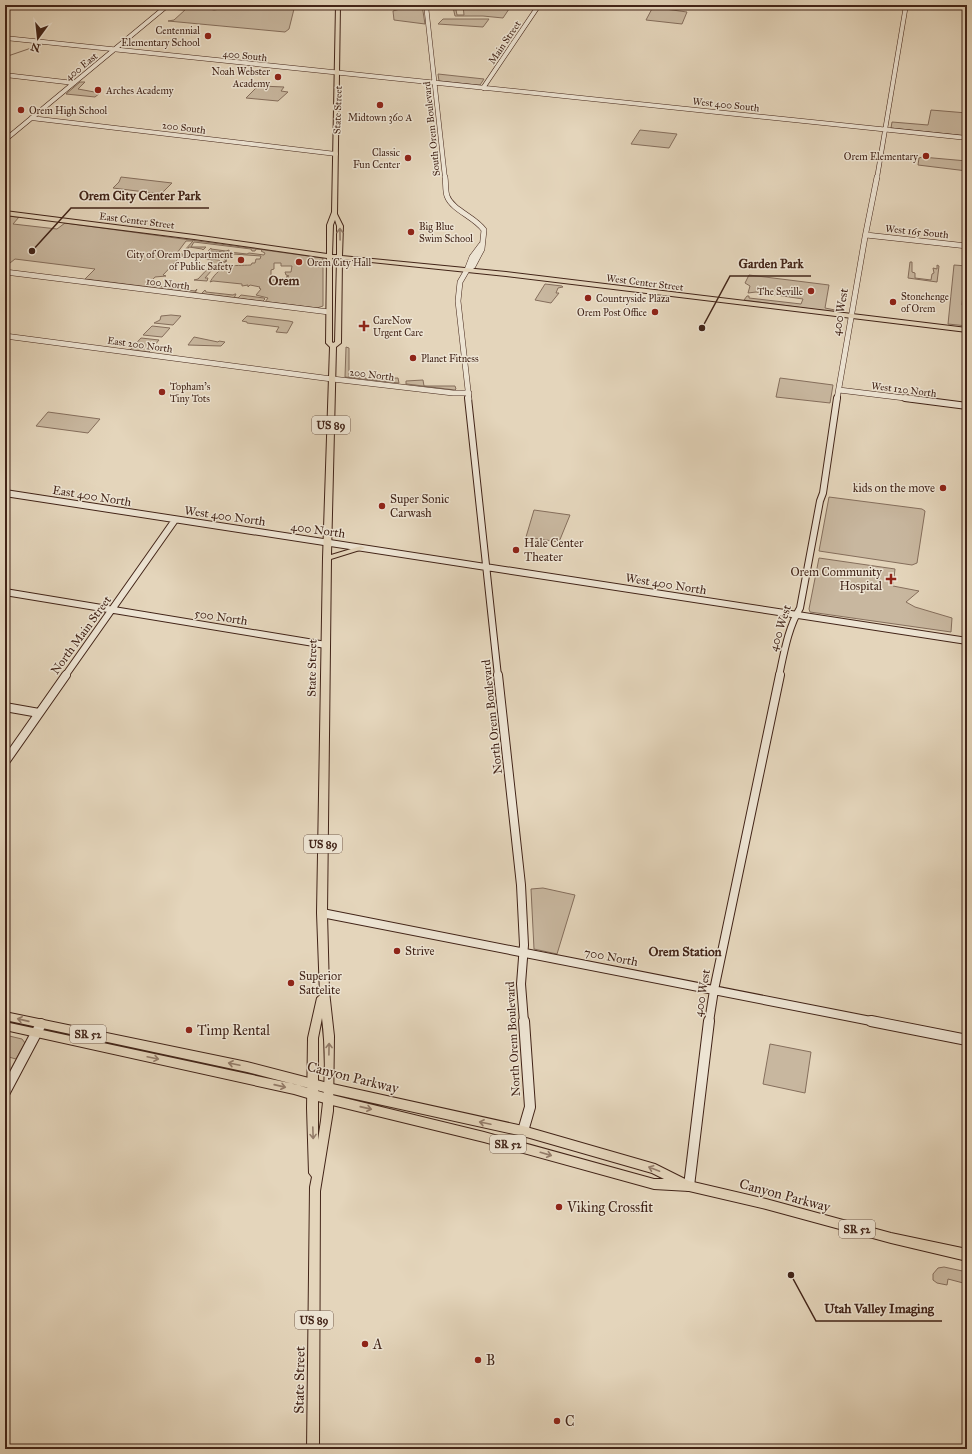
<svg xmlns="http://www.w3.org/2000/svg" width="972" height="1454" font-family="'IM FELL Great Primer',serif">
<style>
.green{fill:#c8b79f;stroke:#856e5c;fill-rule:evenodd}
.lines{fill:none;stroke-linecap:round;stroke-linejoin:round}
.stream{stroke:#826a59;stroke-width:1}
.secondary-far4-casing{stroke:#422418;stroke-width:5}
.secondary-far3-casing{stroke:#422418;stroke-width:6}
.secondary-far2-casing{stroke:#422418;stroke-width:8}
.secondary-far1-casing{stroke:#422418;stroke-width:10}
.secondary-casing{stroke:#422418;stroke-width:12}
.primary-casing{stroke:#422418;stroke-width:2}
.highway-casing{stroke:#422418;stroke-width:2}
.secondary-far4{stroke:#ede4d3;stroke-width:4}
.secondary-far3{stroke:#ede4d3;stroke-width:5}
.secondary-far2{stroke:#ede4d3;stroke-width:6}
.secondary-far1{stroke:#ede4d3;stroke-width:8}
.secondary{stroke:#ede4d3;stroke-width:10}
.primary{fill:#e4d5bb;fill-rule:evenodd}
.highway{fill:#e4d5bb;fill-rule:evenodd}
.oneway{stroke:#937c6a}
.poi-dot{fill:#8f2418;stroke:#ede4d3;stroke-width:1.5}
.labels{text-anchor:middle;stroke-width:3;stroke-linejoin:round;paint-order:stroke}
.far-poi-label{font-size:10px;fill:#422418;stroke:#ede4d3;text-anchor:start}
.far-street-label{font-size:10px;fill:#422418;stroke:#ede4d3}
.shield{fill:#ede4d3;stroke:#755e50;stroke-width:1}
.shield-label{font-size:11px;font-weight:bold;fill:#422418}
.street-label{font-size:12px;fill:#422418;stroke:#ede4d3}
.poi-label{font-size:12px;fill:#422418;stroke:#ede4d3;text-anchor:start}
.far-district-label{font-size:13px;font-weight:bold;fill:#422418;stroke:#ede4d3}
.neighbourhood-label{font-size:13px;font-weight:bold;fill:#422418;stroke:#ede4d3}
.near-poi-label{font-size:14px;fill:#422418;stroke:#ede4d3;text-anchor:start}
.near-street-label{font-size:14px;fill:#422418;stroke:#ede4d3}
.leader{fill:none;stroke:#422418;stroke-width:1.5}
.callout-dot{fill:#422418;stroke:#ede4d3;stroke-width:1.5}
.callout-label{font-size:13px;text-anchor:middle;font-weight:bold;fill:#422418;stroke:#ede4d3;stroke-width:3;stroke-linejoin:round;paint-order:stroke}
</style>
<rect width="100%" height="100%" fill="#e4d5bb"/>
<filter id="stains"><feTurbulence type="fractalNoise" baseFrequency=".005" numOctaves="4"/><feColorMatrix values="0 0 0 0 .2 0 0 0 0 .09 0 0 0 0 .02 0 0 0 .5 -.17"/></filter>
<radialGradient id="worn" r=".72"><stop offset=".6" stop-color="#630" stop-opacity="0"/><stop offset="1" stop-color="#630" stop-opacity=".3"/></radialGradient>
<!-- green -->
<path class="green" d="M172,5H194L214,10L233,7V5H295L289,29L285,32L168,21L174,20L185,10L168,9Z
M401,5H422L425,24L394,20L393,11L400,9Z
M451,5H461H455L457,15H464L463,5L509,9L503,18L483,16H455L453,7H451Z
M654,5H667L665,9L687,12L682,24L646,20Z
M443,19H489L483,27L438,24Z
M438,74L484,79L480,85H477L439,81Z
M80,82H85L78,89L100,93L95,97L66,94Z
M261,86L284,87L281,91L288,92L278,101L246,98L256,88Z
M931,110L967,113V136L891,128L892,122L928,125Z
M640,130L677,134L669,148L631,144Z
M922,157L967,161V171L918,165L919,158Z
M121,177L172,183L161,194L113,188L119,182Z
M5,216L19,217L13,224L57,229L65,223L323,258V306L317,308L85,279L95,269L15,259L10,263L5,262ZM186,241H193L183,252L197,254L201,253L185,252L189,247L202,249L203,250L206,247H191L194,242L251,249L252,251H255L256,249H263L261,251L265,253L264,255L249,253L247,254L229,252V250L226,251L211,249V248L208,251L225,252L224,253L228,254L224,258L226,262H221L219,260L201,258L200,259L202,258L212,260V261L214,262L198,279L194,280L207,281L208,278H205L212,270H216L220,265H219V262H226L227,257H231L233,254L261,256L260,259H256L255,263H252L251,265C233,266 221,263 210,282L213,281L242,284V286L248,285V287L250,285L260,287L259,288L261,289L256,295L268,298L265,302L263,301L265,299L264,298L241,295L238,298H234L236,294H235L233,295L206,292L205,290L201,294L195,293L197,289L195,291L156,286V284L152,287H146L155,277L166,276L163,275L181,256L195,257L194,259L196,258V257L177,253ZM274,263H281V266H292L291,272H285L286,275L289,276L286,277L288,279L284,280L283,283H277V280H267L271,278V270L274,269Z
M910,262H912V272L915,273V278L931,280L932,274L934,273L933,268L937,269V265L939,266L937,282L908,278Z
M954,265L967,266V285H964L962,305L967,306V326L948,324Z
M749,275L829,285L825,308L835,310L834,312L744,300L747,296H749V298L801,304L803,299L756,292L748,293L750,286L745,283Z
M545,284L562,286L563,287L558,288L556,293H559L551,303L535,300Z
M171,315L181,316L173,325L154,323L160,320L161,316Z
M247,316L289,321L293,322L287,333L276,332L279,327L247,323V322L242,321Z
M152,326L170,328L162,337L143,335Z
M194,337L218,342L219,341L225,342L221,346L188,345Z
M141,338L159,340L149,352L130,350Z
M346,347L349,348V377H365L366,379L398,378L399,383L345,377Z
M780,378L833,385L830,403L776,397Z
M423,380L424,386H455L456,389L455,390L407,384H406V381Z
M48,412L100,419L88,433L36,426Z
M829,497L922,509L925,511L917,563L912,565L819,551Z
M534,510L570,515L559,542L526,537Z
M819,558L895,569L893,586L919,591L906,602L915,607L952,618L951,632L810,612L809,609Z
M543,888L575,895L557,954L534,949L531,889Z
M5,1035L22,1039L25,1043L16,1059L5,1056Z
M770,1044L811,1052L805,1093L763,1084Z
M944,1267L967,1272V1284L948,1279L947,1285L937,1283L933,1280V1274L938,1268Z
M965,1378H967L966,1431L964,1430Z"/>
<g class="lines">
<!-- stream -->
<path class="stream" d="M5,57L43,44"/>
<defs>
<path id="secondary-far4" d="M426,5L445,178
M5,38L967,138
M5,75L74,83
M483,88L539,5
M31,118L336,154
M5,140L168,5
M877,178L906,5"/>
<path id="secondary-far3" d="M445,177C446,183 445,190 447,196C452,210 475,217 484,230L482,249L473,266L467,270L460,282L458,301L469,399
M866,235L967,246
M467,270L472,257L481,245
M5,272L329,312
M5,336L324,378L453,393H469
M839,390L913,399
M837,399L865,237L877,177"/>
<path id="secondary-far2" d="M468,398L498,676
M905,398L967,406
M5,493L967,641
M5,592L326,645
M65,676L175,520
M779,676C784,653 788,628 800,608L820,501L823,493L837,398"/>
<path id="secondary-far1" d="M498,675L521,885L524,945L521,984L524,1022
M5,707L39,713
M5,762L66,675
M322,913L876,1022
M709,1022L714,990L780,675"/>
<path id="secondary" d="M871,1021L967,1040
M5,1092L41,1024
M523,1131L530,1107L524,1021
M689,1186L709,1021"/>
<path id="primary" d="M336,5H340L337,214L343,226L342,256L506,272L967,328V332L506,276L342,259L341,343L336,347L331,555L361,546L365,548L363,549L331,559L327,913L329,991L334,1036L333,1111L320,1191L319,1449H307L310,1187L312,1177L309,1173L307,1108L308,1038L317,998L320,995L317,913L323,558L330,347L326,343L327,258L194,239L5,215V211L194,235L327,254V225L332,212ZM335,220L337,226V255H332L333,225ZM332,258L337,259L335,342L333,343L332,342ZM322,1018C327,1058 325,1100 318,1140V1038Z"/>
<path id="highway" d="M5,1012L247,1062L328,1083L523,1126L655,1164L689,1181L766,1199L891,1233L967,1249V1261L891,1243L766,1209L689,1191L654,1189L484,1142L328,1104L294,1094L5,1030V1022L294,1084L328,1094L484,1132L654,1179H664L652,1173L523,1136L328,1093L247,1072L5,1020Z"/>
</defs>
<!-- secondary-far4 casing -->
<use href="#secondary-far4" class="secondary-far4-casing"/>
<!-- secondary-far3 casing -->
<use href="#secondary-far3" class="secondary-far3-casing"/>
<!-- secondary-far2 casing -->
<use href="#secondary-far2" class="secondary-far2-casing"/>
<!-- secondary-far1 casing -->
<use href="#secondary-far1" class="secondary-far1-casing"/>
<!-- secondary casing -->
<use href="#secondary" class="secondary-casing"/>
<!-- primary casing -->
<use href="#primary" class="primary-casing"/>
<!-- highway casing -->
<use href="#highway" class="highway-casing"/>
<!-- secondary-far4 -->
<use href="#secondary-far4" class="secondary-far4"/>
<!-- secondary-far3 -->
<use href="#secondary-far3" class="secondary-far3"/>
<!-- secondary-far2 -->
<use href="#secondary-far2" class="secondary-far2"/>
<!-- secondary-far1 -->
<use href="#secondary-far1" class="secondary-far1"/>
<!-- secondary -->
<use href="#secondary" class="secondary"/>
<!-- primary -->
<use href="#primary" class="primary"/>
<!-- highway -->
<use href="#highway" class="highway"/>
</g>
<!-- one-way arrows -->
<defs><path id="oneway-shaft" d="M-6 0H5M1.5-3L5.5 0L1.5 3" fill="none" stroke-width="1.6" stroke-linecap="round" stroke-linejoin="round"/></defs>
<g class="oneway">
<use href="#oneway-shaft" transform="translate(340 234) rotate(-91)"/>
<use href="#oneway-shaft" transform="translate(23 1020) rotate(-167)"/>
<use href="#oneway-shaft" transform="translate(329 1049) rotate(-89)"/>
<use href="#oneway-shaft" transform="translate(153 1058) rotate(12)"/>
<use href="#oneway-shaft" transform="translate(234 1064) rotate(-168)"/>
<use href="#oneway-shaft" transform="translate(280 1086) rotate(13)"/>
<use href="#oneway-shaft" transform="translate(366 1108) rotate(13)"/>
<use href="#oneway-shaft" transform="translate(485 1123) rotate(-168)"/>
<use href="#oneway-shaft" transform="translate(313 1133) rotate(88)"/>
<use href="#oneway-shaft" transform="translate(546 1154) rotate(16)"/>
<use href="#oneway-shaft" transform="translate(654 1169) rotate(-159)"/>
</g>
<!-- markers -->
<g class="poi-dot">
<circle cx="208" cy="36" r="4"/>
<circle cx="278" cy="77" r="4"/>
<circle cx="98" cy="90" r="4"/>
<circle cx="380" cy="105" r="4"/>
<circle cx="21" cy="110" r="4"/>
<circle cx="926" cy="156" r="4"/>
<circle cx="408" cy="158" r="4"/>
<circle cx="411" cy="232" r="4"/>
<circle cx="241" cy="260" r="4"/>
<circle cx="299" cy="262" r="4"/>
<circle cx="811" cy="291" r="4"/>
<circle cx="588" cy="298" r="4"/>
<circle cx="893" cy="302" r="4"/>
<circle cx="655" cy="312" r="4"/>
<path d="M362 320h4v4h4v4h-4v4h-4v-4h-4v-4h4z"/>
<circle cx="413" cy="358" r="4"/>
<circle cx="162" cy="392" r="4"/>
<circle cx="943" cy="488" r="4"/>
<circle cx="382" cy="506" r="4"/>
<circle cx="516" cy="550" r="4"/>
<path d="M889 573h4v4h4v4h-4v4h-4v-4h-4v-4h4z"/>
<circle cx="397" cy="951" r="4"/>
<circle cx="291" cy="983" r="4"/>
<circle cx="189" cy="1030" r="4"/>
<circle cx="559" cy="1207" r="4"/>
<circle cx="365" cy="1344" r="4"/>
<circle cx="478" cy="1360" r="4"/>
<circle cx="557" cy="1421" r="4"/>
</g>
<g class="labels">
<!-- far-poi labels -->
<g class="far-poi-label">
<text x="200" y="34" text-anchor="end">Centennial<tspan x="200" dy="12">Elementary School</tspan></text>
<text x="270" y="75" text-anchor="end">Noah Webster<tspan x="270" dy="12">Academy</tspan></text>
<text x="106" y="94">Arches Academy</text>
<text x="29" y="114">Orem High School</text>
<text x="380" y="121" text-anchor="middle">Midtown 360 A</text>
<text x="400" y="156" text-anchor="end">Classic<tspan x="400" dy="12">Fun Center</tspan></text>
<text x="918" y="160" text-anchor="end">Orem Elementary</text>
<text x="419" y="230">Big Blue<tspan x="419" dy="12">Swim School</tspan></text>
<text x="233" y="258" text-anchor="end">City of Orem Department<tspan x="233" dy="12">of Public Safety</tspan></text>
<text x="307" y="266">Orem City Hall</text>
<text x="803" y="295" text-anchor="end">The Seville</text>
<text x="901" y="300">Stonehenge<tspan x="901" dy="12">of Orem</tspan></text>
<text x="596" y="302">Countryside Plaza</text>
<text x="647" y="316" text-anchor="end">Orem Post Office</text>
<text x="373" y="324">CareNow<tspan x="373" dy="12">Urgent Care</tspan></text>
<text x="421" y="362">Planet Fitness</text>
<text x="170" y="390">Topham's<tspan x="170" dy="12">Tiny Tots</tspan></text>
</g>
<!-- far-street labels -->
<g class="far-street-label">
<text transform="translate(504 42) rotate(-56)" y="4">Main Street</text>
<text transform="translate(245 55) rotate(6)" y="4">400 South</text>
<text transform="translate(81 66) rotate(-39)" y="4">400 East</text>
<text transform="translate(726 104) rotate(6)" y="4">West 400 South</text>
<text transform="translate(337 110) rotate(-88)" y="4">State Street</text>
<text transform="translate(184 127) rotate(7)" y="4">200 South</text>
<text transform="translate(431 129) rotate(-96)" y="4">South Orem Boulevard</text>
<text transform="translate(137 220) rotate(7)" y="4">East Center Street</text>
<text transform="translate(917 231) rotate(6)" y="4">West 165 South</text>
<text transform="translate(645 282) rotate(7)" y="4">West Center Street</text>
<text transform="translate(168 283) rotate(7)" y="4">100 North</text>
<text transform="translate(140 344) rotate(8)" y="4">East 200 North</text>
<text transform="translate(372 374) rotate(7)" y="4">200 North</text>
<text transform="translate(904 389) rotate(7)" y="4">West 120 North</text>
</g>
<!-- shield labels -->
<g class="shield">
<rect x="312" y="416" width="38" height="18" rx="3"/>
<rect x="304" y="835" width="38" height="18" rx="3"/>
<rect x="70" y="1025" width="36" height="18" rx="3"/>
<rect x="490" y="1135" width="36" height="18" rx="3"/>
<rect x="839" y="1220" width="36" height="18" rx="3"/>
<rect x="295" y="1311" width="38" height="18" rx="3"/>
</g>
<g class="shield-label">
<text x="331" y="429">US 89</text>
<text x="323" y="848">US 89</text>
<text x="88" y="1038">SR 52</text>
<text x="508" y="1148">SR 52</text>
<text x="857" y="1233">SR 52</text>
<text x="314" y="1324">US 89</text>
</g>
<!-- street labels -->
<g class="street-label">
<text transform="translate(840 312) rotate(-80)" y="4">400 West</text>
<text transform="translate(92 496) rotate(9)" y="4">East 400 North</text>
<text transform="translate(225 516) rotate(8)" y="4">West 400 North</text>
<text transform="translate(318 530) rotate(8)" y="4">400 North</text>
<text transform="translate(666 584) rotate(9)" y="4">West 400 North</text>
<text transform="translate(221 617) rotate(9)" y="4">500 North</text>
<text transform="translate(780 628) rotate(-72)" y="4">400 West</text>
<text transform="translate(81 635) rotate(-54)" y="4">North Main Street</text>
<text transform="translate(312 668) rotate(-89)" y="4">State Street</text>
<text transform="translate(492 717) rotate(-96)" y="4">North Orem Boulevard</text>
<text transform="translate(611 957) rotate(11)" y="4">700 North</text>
<text transform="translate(702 993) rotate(-80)" y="4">400 West</text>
<text transform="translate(513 1039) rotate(-93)" y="4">North Orem Boulevard</text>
</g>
<!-- poi labels -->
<g class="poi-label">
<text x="935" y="492" text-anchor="end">kids on the move</text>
<text x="390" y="503">Super Sonic<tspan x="390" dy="14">Carwash</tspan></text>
<text x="524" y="547">Hale Center<tspan x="524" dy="14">Theater</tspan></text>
<text x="882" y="576" text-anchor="end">Orem Community<tspan x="882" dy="14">Hospital</tspan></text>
<text x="405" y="955">Strive</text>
<text x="299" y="980">Superior<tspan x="299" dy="14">Sattelite</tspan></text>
</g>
<!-- far-district labels -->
<g class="far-district-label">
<text x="284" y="285">Orem</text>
</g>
<!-- neighbourhood labels -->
<g class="neighbourhood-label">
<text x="685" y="956">Orem Station</text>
</g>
<!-- near-poi labels -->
<g class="near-poi-label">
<text x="197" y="1035">Timp Rental</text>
<text x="567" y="1212">Viking Crossfit</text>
<text x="373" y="1349">A</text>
<text x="486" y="1365">B</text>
<text x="565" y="1426">C</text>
</g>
<!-- near-street labels -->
<g class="near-street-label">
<text transform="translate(353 1077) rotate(14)" y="5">Canyon Parkway</text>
<text transform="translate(785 1195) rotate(15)" y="5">Canyon Parkway</text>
<text transform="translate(299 1380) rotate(-89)" y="5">State Street</text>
</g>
</g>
<!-- callouts -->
<path class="leader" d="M32 251L71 208H209M702 328L730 276H811M791 1275L816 1321H942"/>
<g class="callout-dot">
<circle cx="32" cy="251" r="4"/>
<circle cx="702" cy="328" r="4"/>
<circle cx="791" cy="1275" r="4"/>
</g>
<g class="callout-label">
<text x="140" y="200">Orem City Center Park</text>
<text x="771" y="268">Garden Park</text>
<text x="879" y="1313">Utah Valley Imaging</text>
</g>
<!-- margin -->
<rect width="972" height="1454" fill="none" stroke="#e4d5bb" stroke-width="20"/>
<rect x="6" y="6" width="960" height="1442" fill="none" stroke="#422418" stroke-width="2"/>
<rect x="10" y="10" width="952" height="1434" fill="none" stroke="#422418"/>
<!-- north arrow -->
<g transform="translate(38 38) rotate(195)" stroke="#ede4d3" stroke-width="3" paint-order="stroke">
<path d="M0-3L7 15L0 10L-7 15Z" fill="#422418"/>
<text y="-6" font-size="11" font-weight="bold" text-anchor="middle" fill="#422418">N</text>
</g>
<rect width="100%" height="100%" filter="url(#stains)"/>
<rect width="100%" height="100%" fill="url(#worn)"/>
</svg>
